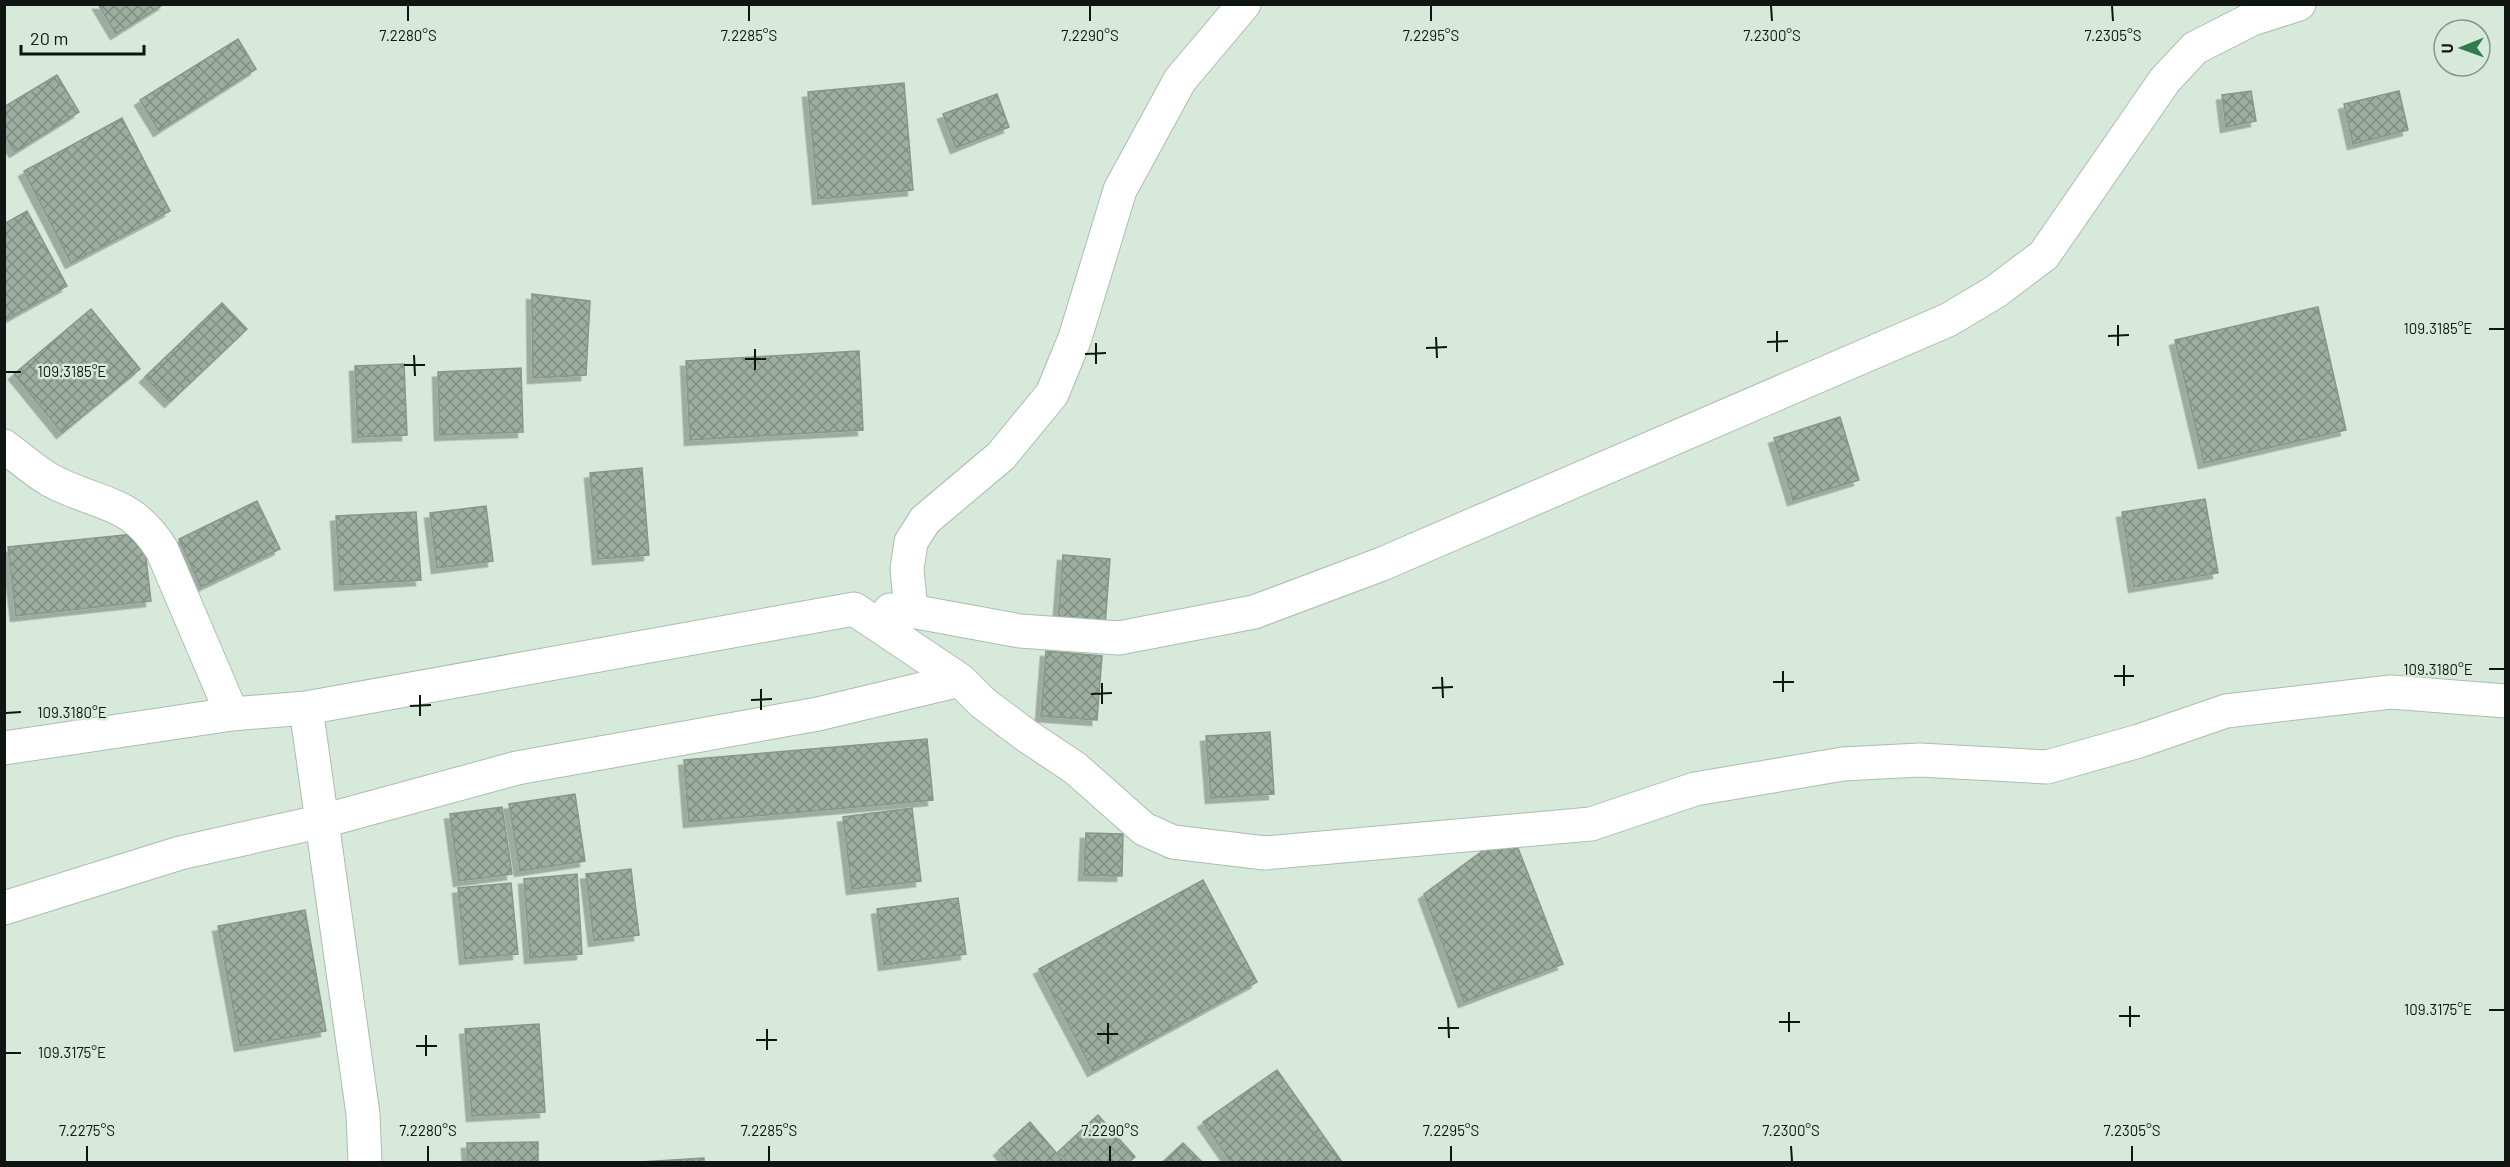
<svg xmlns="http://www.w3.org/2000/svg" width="2510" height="1167" font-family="Barlow,sans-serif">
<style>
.building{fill:url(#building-cross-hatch);stroke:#87988b;stroke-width:1.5;filter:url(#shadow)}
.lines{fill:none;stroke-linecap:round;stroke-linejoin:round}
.minor-casing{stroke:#abbdaf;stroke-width:35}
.minor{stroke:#fff;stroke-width:33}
.ticks{fill:none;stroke:#0f1611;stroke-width:2}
.ticks-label{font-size:15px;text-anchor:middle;fill:#0f1611;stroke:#d6e9db;stroke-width:5;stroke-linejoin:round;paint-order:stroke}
</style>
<defs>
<pattern id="building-cross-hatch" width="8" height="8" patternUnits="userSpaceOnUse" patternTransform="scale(1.5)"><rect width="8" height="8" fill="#9daea1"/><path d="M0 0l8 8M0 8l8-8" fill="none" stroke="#7e8d82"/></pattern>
<filter id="shadow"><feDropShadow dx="-5.5" dy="5.5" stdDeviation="0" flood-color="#0004"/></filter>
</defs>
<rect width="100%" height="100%" fill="#d6e9db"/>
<!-- building -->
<path class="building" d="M98,4H164L116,34Z
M238,39L256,69L159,131L140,100Z
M57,75L79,112L15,152L4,135V107Z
M904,83L913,190L818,199L808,92Z
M2251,91L2256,121L2226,127L2222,95Z
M2399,91L2408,130L2353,144L2344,104Z
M997,94L1009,127L956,148L943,114Z
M122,118L170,211L71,263L24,171Z
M27,211L67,286L4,321V224Z
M532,294L590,301L586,375L533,378Z
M222,303L247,329L170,402L145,377Z
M2318,307L2346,430L2204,463L2175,340Z
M91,309L140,369L62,433L14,374Z
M859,351L863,430L690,440L686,361Z
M404,364L407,435L358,437L355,366Z
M521,368L523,432L440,435L438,372Z
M1840,417L1859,480L1793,500L1774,438Z
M642,468L649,555L598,559L590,473Z
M2205,499L2218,573L2134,587L2122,512Z
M257,501L280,549L201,587L179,539Z
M486,506L493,561L437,568L430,513Z
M416,512L421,580L340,585L336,516Z
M143,533L151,601L16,616L8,547Z
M1063,555L1110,559L1105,626L1058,622Z
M1046,651L1102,656L1097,720L1041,716Z
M1270,732L1274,794L1211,798L1206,736Z
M927,739L933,800L689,822L684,760Z
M575,794L585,861L520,871L509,804Z
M502,807L512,874L459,881L450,814Z
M912,808L921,881L852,889L843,817Z
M1511,830L1563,964L1464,1002L1424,894Z
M1086,833L1123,834L1122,876L1084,875Z
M631,869L639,935L594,941L586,874Z
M577,874L582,954L530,958L524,879Z
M1203,880L1257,982L1093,1071L1039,969Z
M511,883L518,954L465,959L458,888Z
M958,898L966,954L884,965L877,909Z
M305,910L326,1031L240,1046L218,926Z
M539,1024L545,1112L472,1116L465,1029Z
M1277,1070L1342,1162H1231L1203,1122Z
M1098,1115L1135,1157L1129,1162H1068L1058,1152Z
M1030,1122L1064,1162H1009L999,1150Z
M538,1142V1162H468L467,1143Z
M1183,1143L1202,1162H1163Z
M704,1158V1162H640Z"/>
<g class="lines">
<defs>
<path id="minor" d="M4,446C19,457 34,471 50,480C98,506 130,498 162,550L232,714
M890,610L911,611L907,569L911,542L925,520L1001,456L1052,394L1075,338L1120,190L1180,80L1244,4
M911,611L1020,631L1119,638L1254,612L1382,564L1948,320L1995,292L2044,255L2165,80L2195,48L2252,19L2299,4
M306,708L363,1114L365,1162
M4,748L232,714L306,708L854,609L960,680L983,703L1027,736L1075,768L1144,829L1173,842L1265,853L1591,824L1695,789L1843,764L1920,760L2047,767L2139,741L2226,711L2391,692L2506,701
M4,908L180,853L323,821L517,768L818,714L960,680"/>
</defs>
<!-- minor casing -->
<use href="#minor" class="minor-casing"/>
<!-- minor -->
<use href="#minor" class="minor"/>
</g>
<!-- ticks -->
<path class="ticks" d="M408,6V21M749,6V21M1090,6V21M1431,6V21M1771,6L1772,21M2112,6L2113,21M2118,325V346M2489,329H2504M1777,331V352M2108,336L2129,335M1436,337L1437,358M1767,342L1788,341M1096,343V364M1426,348L1447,347M755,349V370M1085,354L1106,353M414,355L415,376M745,359H766M404,365H425M6,372H21M2124,665V686M2489,669H2504M1783,671V692M2114,676H2134M1442,677L1443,698M1773,682H1794M1102,683V704M1432,688L1453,687M761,689V710M1091,694L1112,693M420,695V716M751,700L772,699M410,706L431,705M6,713L21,712M2130,1006V1027M2489,1010H2504M1789,1012V1032M2119,1016H2140M1448,1017L1449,1038M1779,1022H1800M1108,1023V1044M1438,1028H1459M767,1029V1050M1097,1034H1118M426,1035V1056M756,1040H777M416,1046H437M6,1053H21M87,1146V1161M428,1146V1161M769,1146V1161M1110,1146V1161M1451,1146V1161M1791,1146L1792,1161M2132,1146V1161"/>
<g class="ticks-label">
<text x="408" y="41">7.2280°S</text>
<text x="749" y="41">7.2285°S</text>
<text x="1090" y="41">7.2290°S</text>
<text x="1431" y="41">7.2295°S</text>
<text x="1772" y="41">7.2300°S</text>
<text x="2113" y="41">7.2305°S</text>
<text x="2438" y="334">109.3185°E</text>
<text x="72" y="377">109.3185°E</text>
<text x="2438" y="675">109.3180°E</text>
<text x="72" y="718">109.3180°E</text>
<text x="2438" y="1015">109.3175°E</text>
<text x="72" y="1058">109.3175°E</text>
<text x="87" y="1136">7.2275°S</text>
<text x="428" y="1136">7.2280°S</text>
<text x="769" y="1136">7.2285°S</text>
<text x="1110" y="1136">7.2290°S</text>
<text x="1451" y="1136">7.2295°S</text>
<text x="1791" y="1136">7.2300°S</text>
<text x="2132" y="1136">7.2305°S</text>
</g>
<!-- border -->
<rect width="2510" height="1167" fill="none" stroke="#0f1611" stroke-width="12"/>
<!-- north arrow -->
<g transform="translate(2462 48) rotate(269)"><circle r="28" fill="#d6e9db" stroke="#86958a" stroke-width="1.5"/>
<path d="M0-4.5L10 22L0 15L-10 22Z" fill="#307d4c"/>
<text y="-9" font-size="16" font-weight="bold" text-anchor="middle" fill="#0f1611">U</text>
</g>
<!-- scale -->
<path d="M21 45v9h123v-9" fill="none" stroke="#0f1611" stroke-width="3"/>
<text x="30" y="45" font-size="18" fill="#0f1611" stroke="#d6e9db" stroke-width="4.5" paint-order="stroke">20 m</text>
</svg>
